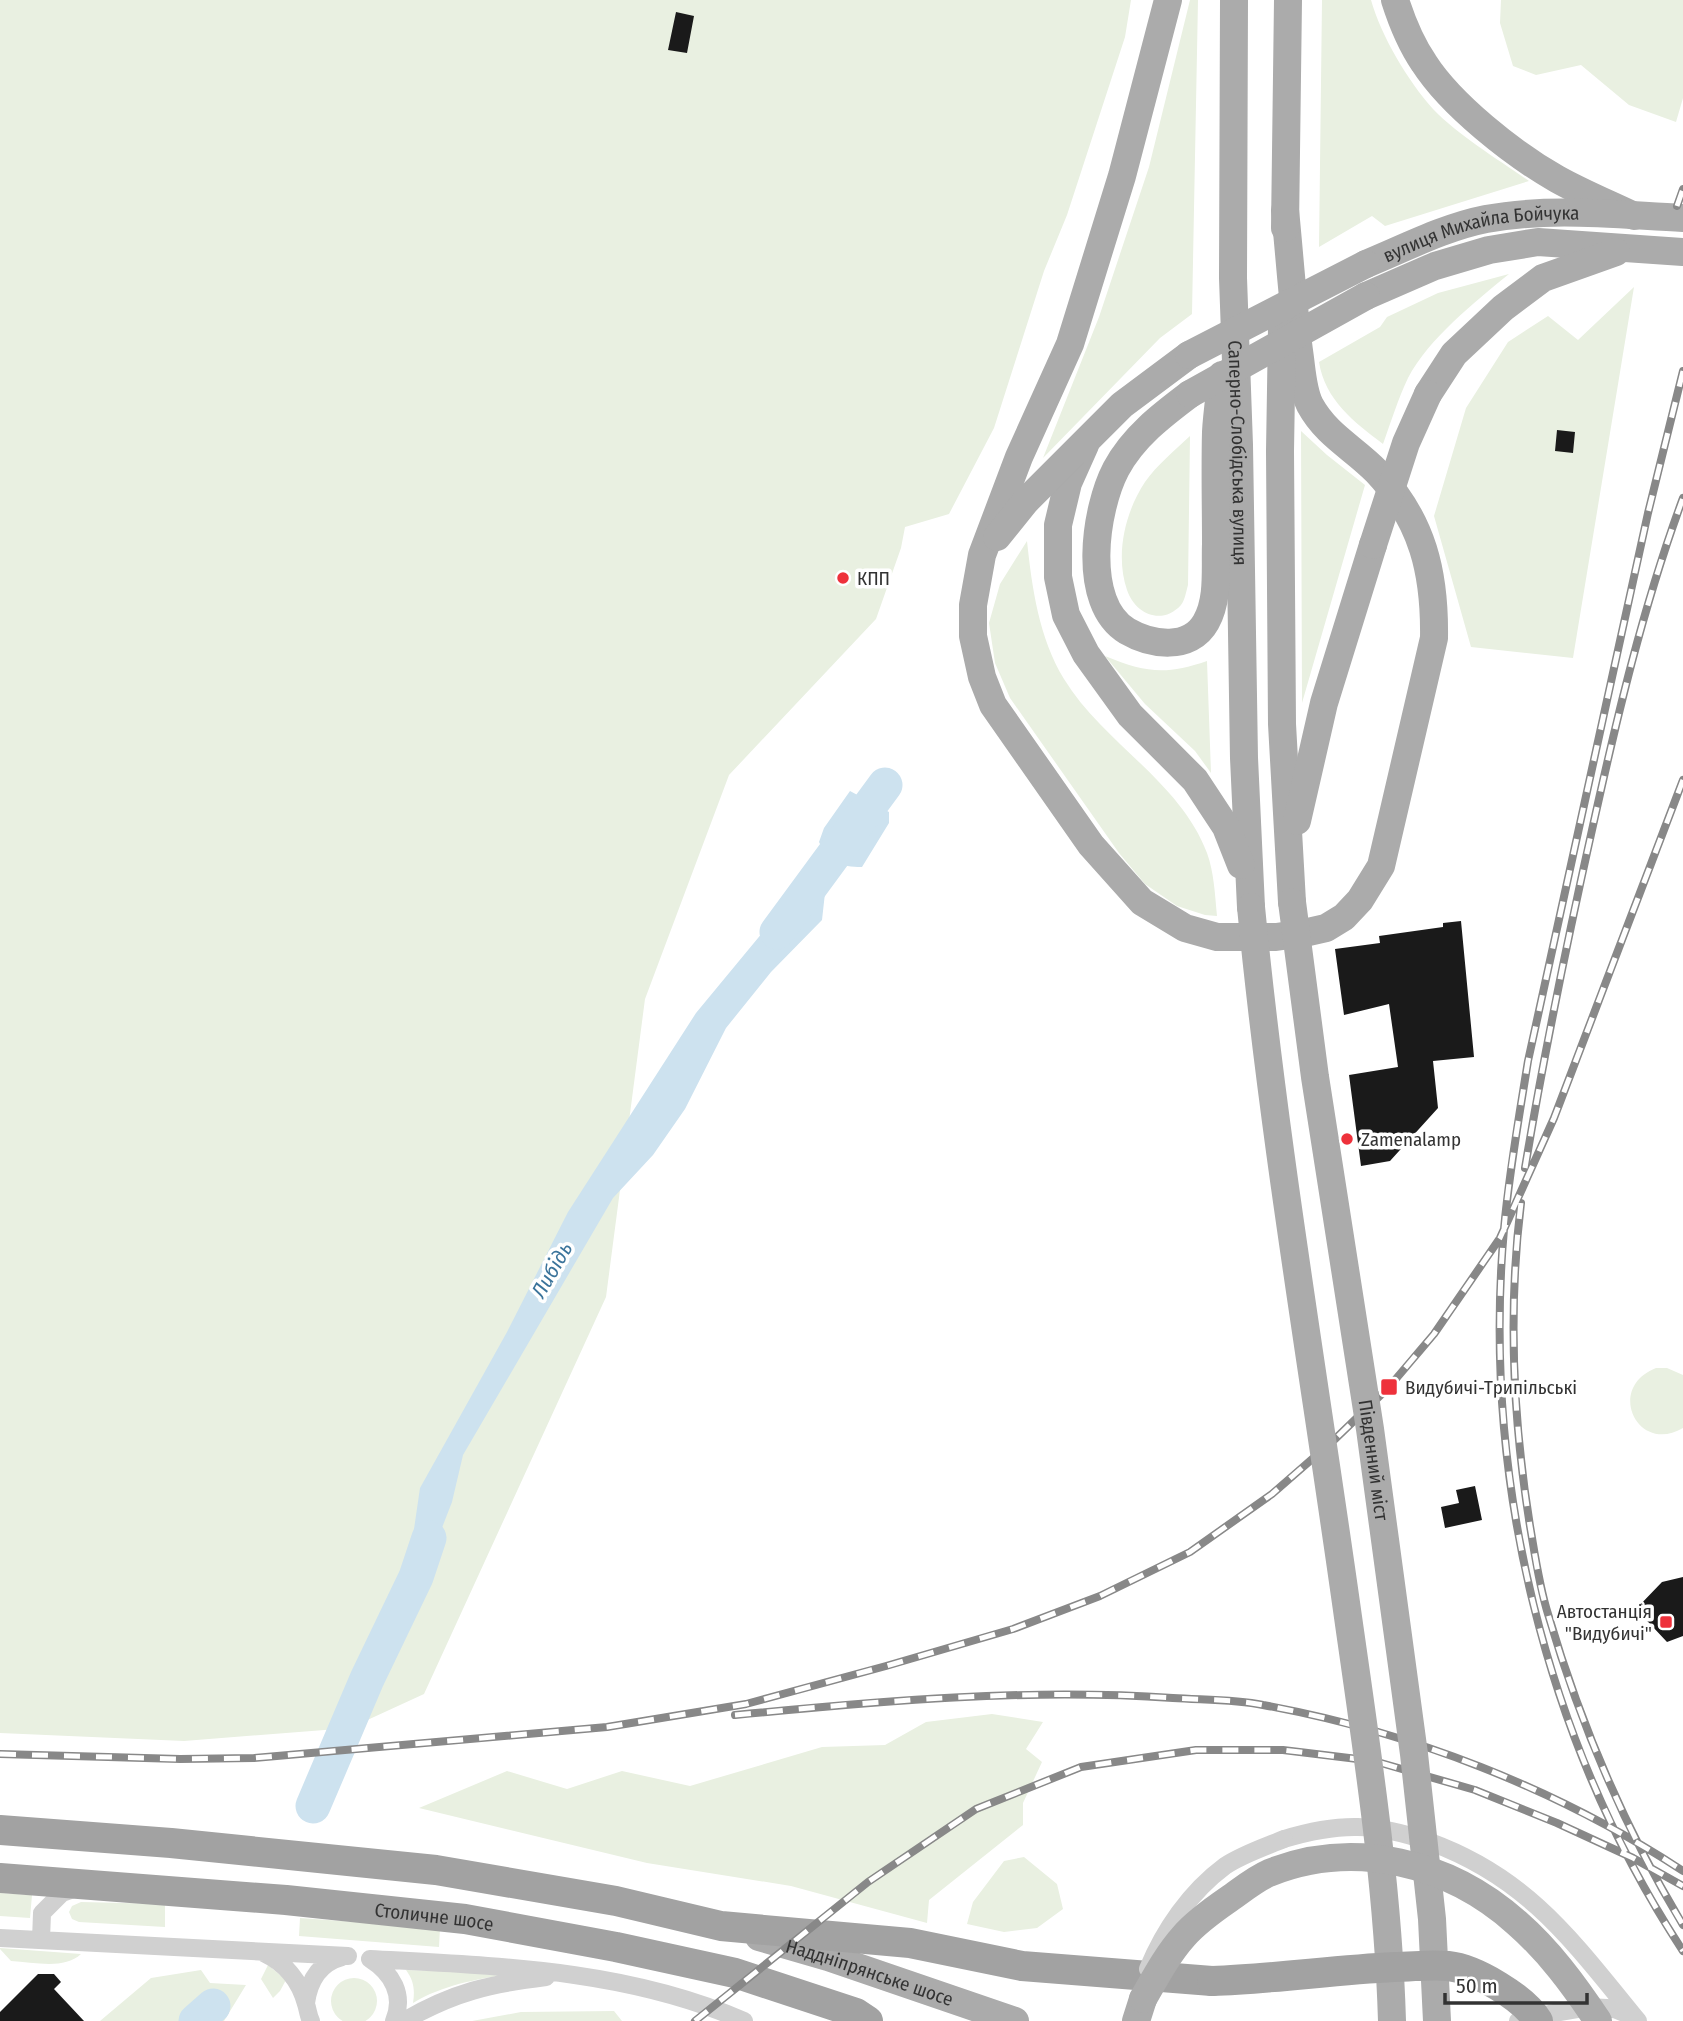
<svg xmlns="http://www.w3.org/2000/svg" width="1683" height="2021" font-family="'Fira Sans Condensed',sans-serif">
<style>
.green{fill:#e9f0e1}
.water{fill:#cde2ef}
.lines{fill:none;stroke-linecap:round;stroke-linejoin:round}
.river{stroke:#cde2ef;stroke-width:35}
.building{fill:#1a1a1a}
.minor{stroke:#d0d0d0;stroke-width:18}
.primary{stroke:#ababab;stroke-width:28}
.trunk{stroke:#a2a2a2;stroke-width:30}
.rail-casing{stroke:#888;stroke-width:8}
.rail{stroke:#fff;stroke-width:5;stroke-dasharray:16;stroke-linecap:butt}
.minor-bridge{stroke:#d0d0d0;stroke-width:18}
.primary-bridge{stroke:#ababab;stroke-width:28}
.trunk-bridge{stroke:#a2a2a2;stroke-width:30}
.poi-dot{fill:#ee313b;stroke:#fff;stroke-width:2.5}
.labels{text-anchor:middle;stroke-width:7;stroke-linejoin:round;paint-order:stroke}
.street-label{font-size:19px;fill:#333;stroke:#fff}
.poi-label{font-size:19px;fill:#333;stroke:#fff;text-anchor:start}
.water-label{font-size:21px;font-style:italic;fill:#3b749b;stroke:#fff}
</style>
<rect width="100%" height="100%" fill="#fff"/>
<!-- green -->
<path class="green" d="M0,0H1131L1125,37L1067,215L1044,271L994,428L949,514L905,527L901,548L876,619L729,775L645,999L606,1297L424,1694L350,1728L184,1741L0,1733Z
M1190,0H1198L1192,314L1160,338L1043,458L1099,317L1149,167Z
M1322,0H1371C1381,36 1408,81 1433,109C1458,135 1499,160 1529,181L1385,226L1372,216L1319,247Z
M1501,0H1683V98L1676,122L1629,105L1581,65L1536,75L1513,66L1500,23Z
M1509,274C1475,302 1429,338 1408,378C1398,399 1391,422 1383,444C1354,422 1325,400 1319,362L1380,327L1387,317L1438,293Z
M1634,287L1573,658L1471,647L1434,516L1466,408L1508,342L1548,316L1578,340Z
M1301,431L1327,455L1365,485L1302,703Z
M1190,436L1188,585C1186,592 1185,600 1181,605C1162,626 1135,614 1127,590C1115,555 1125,512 1145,482C1157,465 1175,450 1190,436Z
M1027,541C1032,588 1039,638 1064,679C1103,743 1180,781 1207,853C1214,872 1215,895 1217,916L1205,915L1177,906L1145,884L1119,853L1010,698L995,663L989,623L1000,584Z
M1105,656C1146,673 1166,675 1207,661L1211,773L1195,751L1145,704Z
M1656,1368H1667L1683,1375V1428C1638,1455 1605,1388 1656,1368Z
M992,1714L1043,1722L1026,1749L1042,1762L1023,1803V1825L929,1900L927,1923L791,1886L647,1863L419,1808L507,1771L567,1789L622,1771L690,1786L822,1747L885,1745L926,1722Z
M1024,1857L1057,1884L1063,1909L1037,1928L1004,1932L967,1924L973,1902L1004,1861Z
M0,1893L32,1895L30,1918L0,1916Z
M81,1902L165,1904V1927L79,1922L72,1919L69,1912L72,1906Z
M300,1918L440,1928L439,1947L299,1936Z
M0,1949V1948L81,1954C64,1970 34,1962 11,1961Z
M268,1965L286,1980L280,1991L273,1998L261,1979Z
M201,1970L210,1983L246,1985L224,2021H100L151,1978Z
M406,1970L517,1973C479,1979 445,1984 413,2003C415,1990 414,1981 406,1970Z
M331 2001a23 23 0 1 1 46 0a23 23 0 1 1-46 0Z
M614,2011L622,2021H472L521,2012Z"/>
<!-- water -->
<path class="water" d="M850,791L889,812V823L862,867C841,867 828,862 819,842L824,828Z
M796,892L825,893L822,920L771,972L726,1028L685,1109L653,1155L613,1198L463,1455L452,1502L419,1587L407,1577L420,1488L507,1332L568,1212L696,1013Z"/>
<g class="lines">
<!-- river -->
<path class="river" d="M777,932L885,785
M313,1806L367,1679L416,1577L429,1538
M196,2021L213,2006"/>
</g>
<!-- building -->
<path class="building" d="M676,12L694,16L687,53L668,50Z
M1557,430L1575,432L1573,453L1555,451Z
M1461,921L1474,1057L1433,1061L1438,1108L1390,1161L1361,1166L1349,1075L1398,1067L1389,1004L1344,1015L1335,949L1380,943L1379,936L1443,927V923Z
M1475,1486L1482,1520L1445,1528L1441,1507L1459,1503L1456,1490Z
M1683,1577V1636L1667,1642L1636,1609L1662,1582Z
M38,1974H54L61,1982L54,1989L84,2021H0V2012Z"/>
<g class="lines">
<!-- minor -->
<path class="minor" d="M1284,1839C1340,1822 1376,1823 1430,1842C1529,1878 1574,1943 1638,2021
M0,1938L348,1956
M41,1940L42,1913L62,1893L76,1888
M264,1953C285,1963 300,1981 306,2004C308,2010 308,2015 311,2021
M370,1959C496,1966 626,1969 744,2021
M370,1959C392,1973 405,1995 394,2021
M306,2003C309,1981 319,1963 342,1957
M404,2021C454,1992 490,1984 546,1977
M1518,2021C1543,2016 1589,2003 1613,2009C1620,2010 1628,2015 1634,2018"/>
<!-- primary -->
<g class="primary">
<path d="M1168,0L1122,176L1070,344L1019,457L982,555L973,605V636L982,677L993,705L1091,845L1142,902L1185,928L1217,937H1276L1304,933L1326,928L1344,917L1360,900L1381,866L1434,638C1435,573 1423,521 1377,472C1354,448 1327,436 1310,405C1303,391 1302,373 1300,358C1293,309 1290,260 1285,210"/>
<path id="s1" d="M1234,0L1233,278L1239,445L1244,758L1251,907"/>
<path d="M1395,0C1402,22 1411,44 1424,63C1451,105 1513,154 1557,179C1582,193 1609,204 1634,216"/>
<path d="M1285,228L1288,0"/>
<path id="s2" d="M1366,264C1405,248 1445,227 1486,219C1550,207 1618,215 1683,218"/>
<path d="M1366,296L1435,266L1489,250L1538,242L1683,252"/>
<path d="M1282,328L1280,451L1282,724L1292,902"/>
<path d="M1190,394C1162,415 1133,437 1116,469C1095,509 1081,603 1127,631C1151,645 1190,651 1206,622C1219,599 1215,569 1216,544C1216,507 1215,469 1216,432C1217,413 1220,394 1222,375"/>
<path d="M1428,394L1454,354L1503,308L1543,278L1616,252"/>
<path d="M1085,445L1068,483L1058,525V577L1066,615L1086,654L1130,715L1195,780L1226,827L1241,865"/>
<path d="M997,537L1026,501L1122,405L1189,355"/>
<path d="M1297,821L1324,703L1373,545"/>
<path id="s3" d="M759,1937L828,1957L1015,2021"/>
<path d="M1136,2021L1143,1999"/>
</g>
<!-- trunk -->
<g class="trunk">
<path d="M0,1830L171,1843L436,1870L616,1901L721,1926L910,1943L1022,1966L1212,1981"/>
<path id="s4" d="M0,1878L286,1900L465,1919L616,1947L735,1973L856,2013L868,2021"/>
</g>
<defs>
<path id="rail" d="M1677,206L1683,189
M1683,371L1648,513L1528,1061C1519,1117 1509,1173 1504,1229C1482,1478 1545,1741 1683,1951
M1525,1168C1544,1054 1567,942 1592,830C1617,717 1643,606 1683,498
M1521,1203C1508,1309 1513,1420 1530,1526C1535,1555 1539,1585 1548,1614C1580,1723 1624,1827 1683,1925
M735,1715C881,1701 1027,1688 1173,1698C1203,1700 1234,1699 1263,1705C1411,1732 1556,1788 1683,1871
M0,1754L180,1759L254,1758L607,1727L746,1704L886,1666L1013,1629L1100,1596L1190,1552L1272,1494L1334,1440L1389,1387L1434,1334L1500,1238L1554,1118L1683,780
M695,2021L868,1882L976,1809L1081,1767L1196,1750H1283L1374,1761L1475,1790L1557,1823L1633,1858L1683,1886"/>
</defs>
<!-- rail casing -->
<use href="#rail" class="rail-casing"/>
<!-- rail -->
<use href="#rail" class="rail"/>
<!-- minor-bridge -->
<path class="minor-bridge" d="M1148,1969C1164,1930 1190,1892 1225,1866C1243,1854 1265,1847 1284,1839"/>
<!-- primary-bridge -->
<g class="primary-bridge">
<path d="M1189,355L1366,264"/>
<path d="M1190,394L1366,296"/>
<path d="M1373,545L1406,443L1428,394"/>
<path id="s5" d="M1292,902L1315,1077L1370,1429L1414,1754L1432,1919L1437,2021"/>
<path d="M1251,907C1274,1144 1315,1381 1348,1617C1367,1751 1388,1885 1392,2021"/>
<path d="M1143,1999C1155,1978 1167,1955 1184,1936C1196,1922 1213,1910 1229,1899C1242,1890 1255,1879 1269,1873C1354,1839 1449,1862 1517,1923C1549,1951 1574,1985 1598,2021"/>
</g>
<!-- trunk-bridge -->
<path class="trunk-bridge" d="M1212,1981C1273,1979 1333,1970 1394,1967C1412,1967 1431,1964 1448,1966C1476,1969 1524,1998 1538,2021"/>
</g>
<!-- markers -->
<g class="poi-dot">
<circle cx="843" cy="578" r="7"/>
<circle cx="1347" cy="1139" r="7"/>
<rect x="1380" y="1378" width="18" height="18" rx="3.5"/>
<rect x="1659" y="1615" width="14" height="14" rx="3.5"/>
</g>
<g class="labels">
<!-- street labels -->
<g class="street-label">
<text dy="7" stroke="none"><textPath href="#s2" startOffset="121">вулиця Михайла Бойчука</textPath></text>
<text dy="7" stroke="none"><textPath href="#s1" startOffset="453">Саперно-Слобідська вулиця</textPath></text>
<text dy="7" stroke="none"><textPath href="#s5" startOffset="564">Південний міст</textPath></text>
<text dy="7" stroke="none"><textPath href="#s4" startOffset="436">Столичне шосе</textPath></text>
<text dy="7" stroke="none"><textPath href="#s3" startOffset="116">Наддніпрянське шосе</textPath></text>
</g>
<!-- poi labels -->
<g class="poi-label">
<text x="857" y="585">КПП</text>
<text x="1361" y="1146">Zamenalamp</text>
<text x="1405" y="1394">Видубичі-Трипільські</text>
<text x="1652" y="1618" text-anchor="end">Автостанція<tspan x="1652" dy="22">"Видубичі"</tspan></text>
</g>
<!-- water labels -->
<g class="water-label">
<text transform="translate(552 1270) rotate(-60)" y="7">Либідь</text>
</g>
</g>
<!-- scale -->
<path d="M1445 1993v10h142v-10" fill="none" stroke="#333333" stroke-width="3.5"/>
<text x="1456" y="1993" font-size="21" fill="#333333" stroke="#ffffff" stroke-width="5" paint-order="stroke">50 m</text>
</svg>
